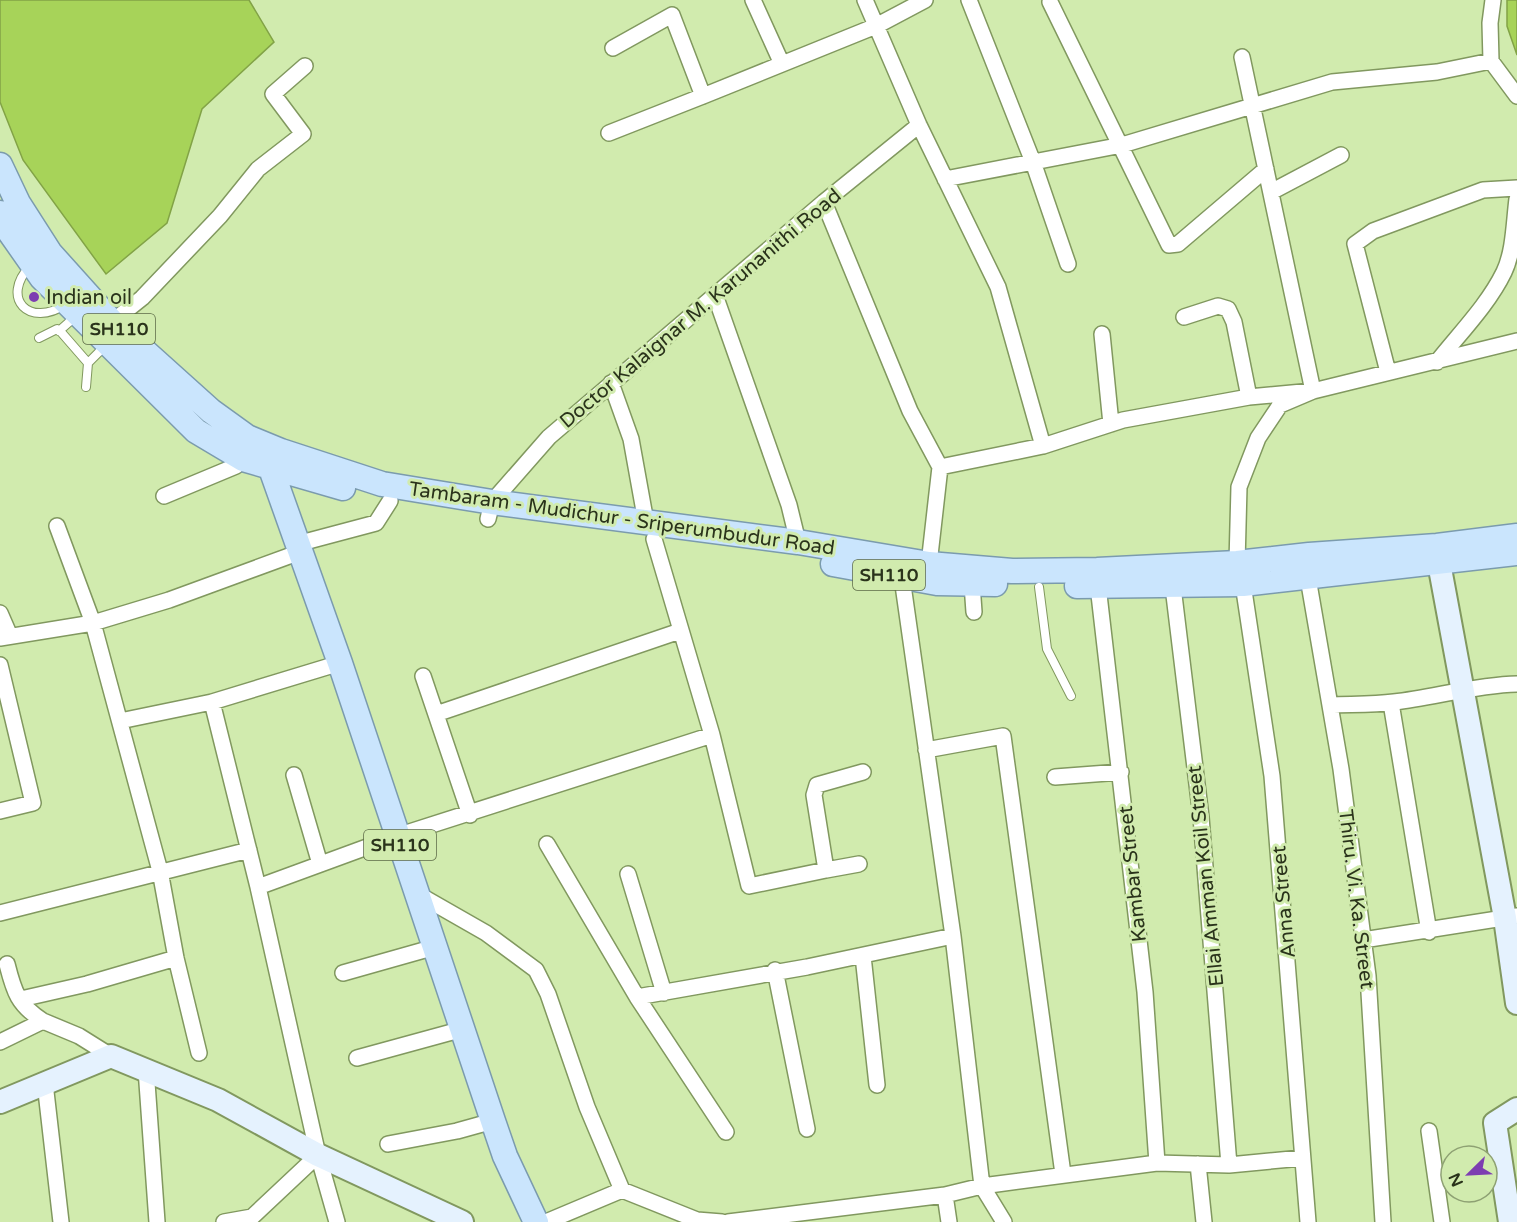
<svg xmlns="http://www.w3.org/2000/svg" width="1517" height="1222" font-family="'Varela Round',sans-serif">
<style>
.water{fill:#a7d359;stroke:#82a346;stroke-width:1.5}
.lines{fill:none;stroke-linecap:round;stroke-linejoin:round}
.lane-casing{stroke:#81985f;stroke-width:10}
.street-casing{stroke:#81985f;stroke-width:18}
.secondary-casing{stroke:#81985f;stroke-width:26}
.primary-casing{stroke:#7b9bad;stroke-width:27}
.lane{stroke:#fff;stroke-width:8}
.street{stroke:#fff;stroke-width:15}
.secondary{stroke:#e5f2fe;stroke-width:22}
.primary{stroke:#cae5fd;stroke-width:24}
.poi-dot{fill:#7d3db1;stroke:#d1ebae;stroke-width:2}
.labels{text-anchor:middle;stroke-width:6;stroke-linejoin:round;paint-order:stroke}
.shield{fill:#d1ebae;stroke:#5c6a47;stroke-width:1.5}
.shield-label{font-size:18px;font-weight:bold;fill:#2a331b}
.poi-label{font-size:20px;fill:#2a331b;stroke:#d1ebae;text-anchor:start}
.street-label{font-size:20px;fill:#2a331b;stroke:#d1ebae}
</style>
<rect width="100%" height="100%" fill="#d1ebae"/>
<!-- water -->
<path class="water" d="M0,0H249L274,42L202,109L167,223L106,274L23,160L0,102Z
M1507,0H1517V55L1507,26Z"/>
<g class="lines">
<defs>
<path id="lane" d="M30,266C0,298 29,329 66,304
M59,331L76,316
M39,338L57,329L61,332L88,363L86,387
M88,363L106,345
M1039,587L1047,649L1071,696"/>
<path id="street" d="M753,0L782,64
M865,0L919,125L998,287L1043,446
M969,0L1033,162L1068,264
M1050,2L1169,245L1178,244L1266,169
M613,48L672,15L703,96L876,26L925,0
M1491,61L1490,23L1493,0
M609,133L703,96
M945,179L1122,145L1332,82L1437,72L1491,61L1517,96
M1271,192L1341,155
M824,202L910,411L940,467
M715,295L789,505L798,542
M1184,317L1218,306L1228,309L1234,322L1249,397
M112,322L142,298L220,216L258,169L303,134L273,94L305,66
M1102,334L1111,424
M1437,362C1459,334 1488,305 1504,272C1514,251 1514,222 1517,199
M1388,372L1355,244L1373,231L1483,190L1517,188
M611,383L631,439L646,522
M164,496L236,466L243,459
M488,519L492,502L549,437L824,202L919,125
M654,539L712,735L749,886L826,870L814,795L817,785L863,772
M297,544L376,523L390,501
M1237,563L1239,487L1258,438L1280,405L1313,391L1517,341
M929,564L940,467L1043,446L1123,420L1249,397L1313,391L1242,57
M902,578L953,936L982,1186L1004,1222
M1308,578L1341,769L1368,976L1383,1222
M972,584L974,612
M1243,584L1272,776L1308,1222
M1098,586L1145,992L1157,1163
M1173,587L1201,817L1229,1165
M0,613L10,636
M0,638L93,623L57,526
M0,665L33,803L0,811
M423,676L470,815
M1391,703L1429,932
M1330,705C1351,704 1373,705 1394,702C1435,697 1476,685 1517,684
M436,714L680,631
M120,721L212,702
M926,750L1003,736L1063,1174
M294,775L320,864
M1055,777L1121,772
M547,844L637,997L726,1132
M826,870L859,864
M628,874L664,993
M258,887L397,836L712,735
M416,893L486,933L536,970L548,994L587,1107L622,1190
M0,913L249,850
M1363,940L1517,916
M863,956L877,1085
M7,964C14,992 18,1005 43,1021
M775,970L807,1129
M343,973L435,947
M637,997L807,967L953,936
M21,999L87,984L176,958
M0,1042L43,1021L79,1036L111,1056
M199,1053L176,958L160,871L93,623L169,600L300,552
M357,1058L463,1029
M146,1069L157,1222
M45,1083L61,1222
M1429,1131L1442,1222
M388,1144L457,1131L493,1121
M1198,1164L1204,1222
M945,1195L949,1222
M224,1222L252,1217L318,1155
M337,1222L318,1155L258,887L212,702L340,663
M546,1222L622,1190L697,1220L722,1222
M728,1222L945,1195L982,1186L1157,1163L1229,1165L1302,1158"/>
<path id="secondary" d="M1439,563L1505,918L1517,1003
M0,1102L111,1056L218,1100L318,1155L462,1222
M1510,1222L1495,1123L1517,1109"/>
<path id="primary" d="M0,165L18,203L50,253L112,322L211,411L247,437L281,451L382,484L492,502L798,542L929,564L1012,571L1097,570L1237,563L1309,555L1437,546L1517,536
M0,213L9,231L42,278L196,431L243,459L343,488
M270,466L340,663L493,1121L505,1156L536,1222
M833,564L937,583L995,584
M1077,586L1243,584L1517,553"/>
</defs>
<!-- lane casing -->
<use href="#lane" class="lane-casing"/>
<!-- street casing -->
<use href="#street" class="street-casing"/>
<!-- secondary casing -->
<use href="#secondary" class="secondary-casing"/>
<!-- primary casing -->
<use href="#primary" class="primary-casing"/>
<!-- lane -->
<use href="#lane" class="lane"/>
<!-- street -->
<use href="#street" class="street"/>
<!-- secondary -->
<use href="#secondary" class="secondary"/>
<!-- primary -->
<use href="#primary" class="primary"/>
</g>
<!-- markers -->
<circle class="poi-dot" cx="34" cy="297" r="6"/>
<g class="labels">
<!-- shield labels -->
<g class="shield">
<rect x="83" y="314" width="72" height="30" rx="4.5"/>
<rect x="853" y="560" width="72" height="30" rx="4.5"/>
<rect x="364" y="830" width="72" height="30" rx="4.5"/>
</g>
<g class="shield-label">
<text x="119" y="335">SH110</text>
<text x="889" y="581">SH110</text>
<text x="400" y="851">SH110</text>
</g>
<!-- poi labels -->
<g class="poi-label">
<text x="46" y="304">Indian oil</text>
</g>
<!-- street labels -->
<g class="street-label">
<text transform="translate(700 308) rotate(-40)" y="7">Doctor Kalaignar M. Karunanithi Road</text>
<text transform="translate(622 518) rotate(8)" y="7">Tambaram - Mudichur - Sriperumbudur Road</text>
<text transform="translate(1132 874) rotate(-96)" y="7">Kambar Street</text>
<text transform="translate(1205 876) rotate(-96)" y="7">Ellai Amman Koil Street</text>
<text transform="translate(1357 899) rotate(83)" y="7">Thiru. Vi. Ka. Street</text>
<text transform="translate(1283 902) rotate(-95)" y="7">Anna Street</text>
</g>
</g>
<!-- north arrow -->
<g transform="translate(1469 1174) rotate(246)"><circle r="28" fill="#d1ebae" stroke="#8ea173" stroke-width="1.5"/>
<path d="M0-4.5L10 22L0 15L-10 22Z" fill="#7d3db1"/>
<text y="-9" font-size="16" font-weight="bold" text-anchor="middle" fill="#2a331b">N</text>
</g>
</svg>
